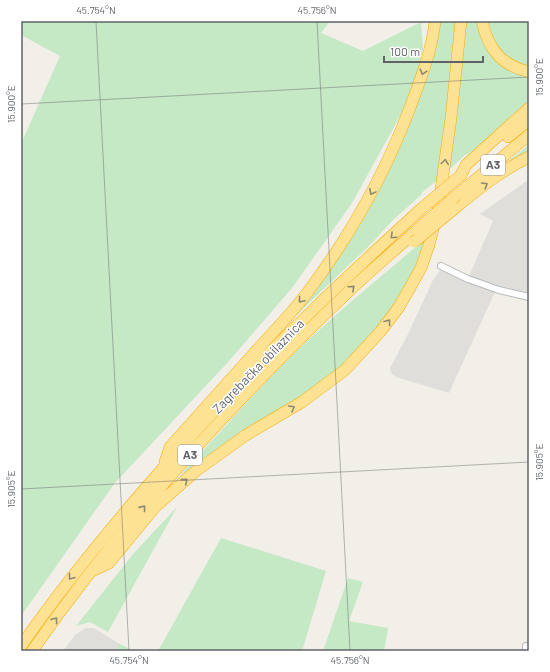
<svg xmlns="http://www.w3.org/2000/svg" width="550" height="672" font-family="Barlow,sans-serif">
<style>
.industrial{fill:#e0deda}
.grass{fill:#c5e8c5}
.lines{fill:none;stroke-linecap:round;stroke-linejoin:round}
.street-casing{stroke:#b5b8bc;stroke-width:8}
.highway-casing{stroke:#f9ab00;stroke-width:12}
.street{stroke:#fff;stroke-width:6}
.highway{stroke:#fde293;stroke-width:11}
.highway-bridge-casing{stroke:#f9ab00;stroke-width:12;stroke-linecap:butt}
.highway-bridge{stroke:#fde293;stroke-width:11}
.oneway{stroke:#8e8975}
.ticks{fill:none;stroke:#5f6368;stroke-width:1;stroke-opacity:0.45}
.labels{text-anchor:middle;stroke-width:3;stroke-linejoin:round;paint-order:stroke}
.shield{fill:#fff;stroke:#8f9295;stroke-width:1}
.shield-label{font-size:12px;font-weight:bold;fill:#5f6368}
.street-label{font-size:13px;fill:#5f6368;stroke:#fff}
.neatline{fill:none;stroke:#5f6368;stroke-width:1.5}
.ticks-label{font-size:10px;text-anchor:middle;fill:#5f6368}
</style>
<rect width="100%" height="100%" fill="#f1efe8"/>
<!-- industrial -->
<path class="industrial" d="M528,180H529V293L481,281L469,276L493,221L480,214Z
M440,270L495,292L449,393L396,377L391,373L390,368L408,334L433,280Z
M86,628H94L118,643V651H63L75,635Z"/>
<!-- grass -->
<path class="grass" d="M21,21H330L321,33L363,51L421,22L423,48L416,78L404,109L352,203L292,288L228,362L114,484L21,616V144L60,56L21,35Z
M439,21H457L440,178L421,193L422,194L392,221L370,245L288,323L369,204Z
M465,21H478L480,31L529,77V102L510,121L467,155L466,154L449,170Z
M485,21H529V69L516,65L496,48Z
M529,145V154L497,170Z
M427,237L418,261L401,295L364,345L332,375L179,478L185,470C224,428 262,384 304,344C343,307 386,273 427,237Z
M177,507L108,632L90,622L76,626L134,553Z
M221,538L326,571L302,651H158Z
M348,578L363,582L349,621L388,628L384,651H323Z
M118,643L134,651H118Z"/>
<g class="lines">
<defs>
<path id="street" d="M441,266L468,279L499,290L529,297
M526,646V651"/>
<path id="highway" d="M482,21C488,49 501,65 529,72
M508,137L529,120
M461,175L466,165L529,108
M457,195L529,135
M454,209C477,190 502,170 529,157
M165,462L170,447C199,415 228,382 257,350C274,331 292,313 307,293C350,236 386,172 411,105C421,78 432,50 435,21
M92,571L109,563L155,507L196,471L246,435L302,402L345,370L380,332L399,307L421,268L429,245L438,210L451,118L461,21
M21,646C57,594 96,546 137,498C194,431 253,367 317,306C351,273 386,241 421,209
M32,651C122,522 234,401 347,293C370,271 394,251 417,230"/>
</defs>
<!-- street casing -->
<use href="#street" class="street-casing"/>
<!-- highway casing -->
<use href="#highway" class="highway-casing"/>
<!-- street -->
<use href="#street" class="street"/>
<!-- highway -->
<use href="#highway" class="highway"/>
<defs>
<path id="highway-bridge" d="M421,209L461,175
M417,230L457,195
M414,242L454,209"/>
</defs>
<!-- highway-bridge casing -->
<use href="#highway-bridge" class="highway-bridge-casing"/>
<!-- highway-bridge -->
<use href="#highway-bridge" class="highway-bridge"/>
</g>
<!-- one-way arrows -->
<defs><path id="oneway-chevron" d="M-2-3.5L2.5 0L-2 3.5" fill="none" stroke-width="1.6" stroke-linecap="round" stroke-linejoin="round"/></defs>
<g class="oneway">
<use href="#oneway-chevron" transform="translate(423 72) rotate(107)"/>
<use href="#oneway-chevron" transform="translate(445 162) rotate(-82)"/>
<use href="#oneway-chevron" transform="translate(485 185) rotate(-31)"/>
<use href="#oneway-chevron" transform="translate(372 192) rotate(118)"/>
<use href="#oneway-chevron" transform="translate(393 236) rotate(137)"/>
<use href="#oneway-chevron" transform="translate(352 288) rotate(-42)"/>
<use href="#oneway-chevron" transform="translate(301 300) rotate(130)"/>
<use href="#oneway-chevron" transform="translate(388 322) rotate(-53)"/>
<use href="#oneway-chevron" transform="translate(292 408) rotate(-31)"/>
<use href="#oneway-chevron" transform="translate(185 481) rotate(-41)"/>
<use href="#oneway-chevron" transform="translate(143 508) rotate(-51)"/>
<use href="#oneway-chevron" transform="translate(71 577) rotate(128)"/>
<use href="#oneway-chevron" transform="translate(55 620) rotate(-53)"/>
</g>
<!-- ticks -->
<path class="ticks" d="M96,21L129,651M317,21L350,651M21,104L529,77M21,489L529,462"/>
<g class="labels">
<!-- shield labels -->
<g class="shield">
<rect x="481" y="155" width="24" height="20" rx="3"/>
<rect x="178" y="445" width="24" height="20" rx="3"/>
</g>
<g class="shield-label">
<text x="493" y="169">A3</text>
<text x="190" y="459">A3</text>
</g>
<!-- street labels -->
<g class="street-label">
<text transform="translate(258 366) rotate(-46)" y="5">Zagrebačka obilaznica</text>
</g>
</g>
<!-- border -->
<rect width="550" height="672" fill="none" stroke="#ffffff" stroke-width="44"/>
<!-- scale -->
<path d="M384 56v6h99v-6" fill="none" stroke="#5f6368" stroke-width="2"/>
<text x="390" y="56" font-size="12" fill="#5f6368" stroke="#ffffff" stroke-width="3" paint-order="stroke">100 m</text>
<rect x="22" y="22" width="506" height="628" class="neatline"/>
<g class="ticks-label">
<text x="96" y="14">45.754°N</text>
<text x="317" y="14">45.756°N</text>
<text transform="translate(539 77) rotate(-90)" y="4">15.900°E</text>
<text transform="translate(11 104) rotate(-90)" y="4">15.900°E</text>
<text transform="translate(539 462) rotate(-90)" y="4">15.905°E</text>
<text transform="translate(11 489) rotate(-90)" y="4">15.905°E</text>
<text x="129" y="664">45.754°N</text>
<text x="350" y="664">45.756°N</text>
</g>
</svg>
